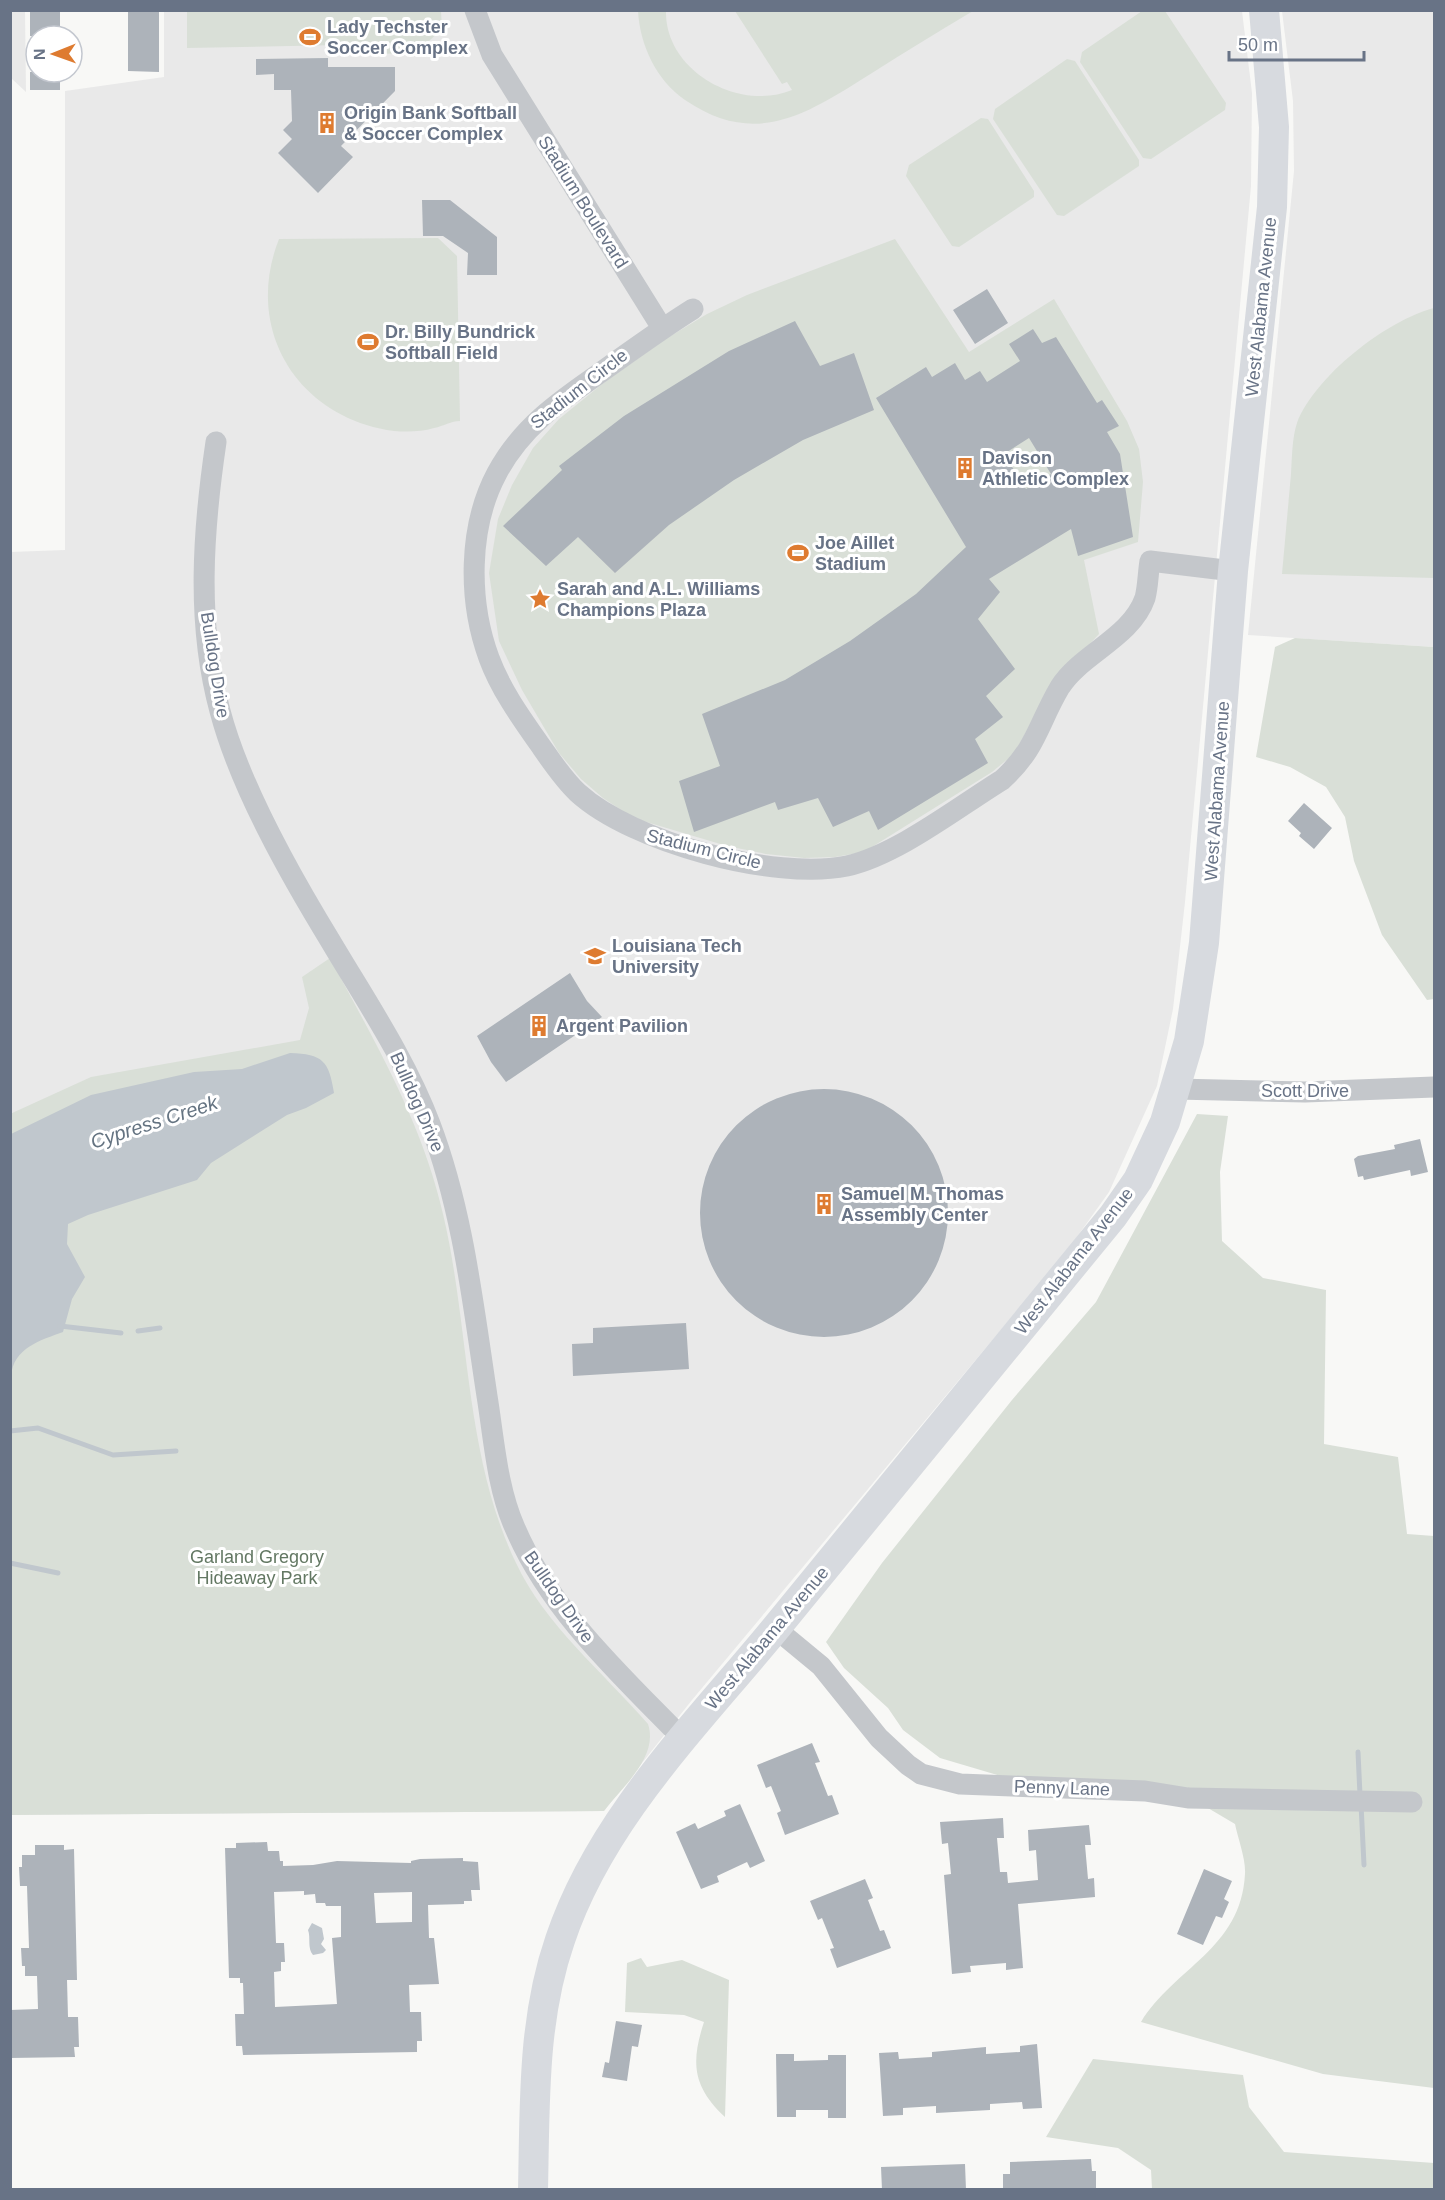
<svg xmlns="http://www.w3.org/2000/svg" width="1445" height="2200" font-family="Helvetica,sans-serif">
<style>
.built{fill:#e9e9e9}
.green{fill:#d9dfd7}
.water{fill:#c0c7cd}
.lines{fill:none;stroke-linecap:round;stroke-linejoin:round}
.stream{stroke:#c0c7cd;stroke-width:5}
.building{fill:#adb3ba;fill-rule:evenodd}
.minor{stroke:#c4c7cb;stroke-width:21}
.secondary{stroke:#d7dadf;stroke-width:30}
.labels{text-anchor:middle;stroke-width:6;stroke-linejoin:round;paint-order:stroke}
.poi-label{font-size:18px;font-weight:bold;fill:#687386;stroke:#fff;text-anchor:start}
.street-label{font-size:18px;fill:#687386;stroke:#fff}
.park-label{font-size:18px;fill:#637863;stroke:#fff}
.water-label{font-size:20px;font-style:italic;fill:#647381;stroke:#fff}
</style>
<rect width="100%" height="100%" fill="#f8f8f6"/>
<!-- built -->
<path class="built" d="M11,10L25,11L26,92L11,78Z
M164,11H1242L1252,93L1251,186L1185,902L1173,1009L1157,1086L1109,1192L1069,1248L692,1700L604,1811L11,1815L10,552L65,550V91L164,77Z
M1282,11H1434V647L1248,635L1294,171L1293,101Z"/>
<!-- green -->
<path class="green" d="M187,11H441L442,29L415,54L341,53L340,45L187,48Z
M638,11H666C665,71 739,112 792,90L787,82L782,84L735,11H973C939,31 905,52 872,73C808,113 757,149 685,100C656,80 640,45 638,11Z
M1142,11H1165L1226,103L1225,110L1151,159L1143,158L1080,62L1082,52Z
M1067,59L1075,61L1139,160V166L1064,216L1057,215L993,119L995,109Z
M981,118L988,119L1034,191V197L959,247L952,246L906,176L909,165Z
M438,238L457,256L460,421C451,421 444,426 434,428C421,432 407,432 394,431C298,418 243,330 279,239Z
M895,239L969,352L1054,299L1127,421L1139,449L1143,482L1138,542L1084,560L1099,634L1051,686L1014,754L992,772L864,852L835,857L804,858L766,854L727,846L633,818L603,798L581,779L559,753L522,690L499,641L489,573L498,519L512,485L533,448L559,419L601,385L664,340L707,314L747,295Z
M1434,308V578L1282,574C1285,541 1288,507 1291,474C1292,458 1292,438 1297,423C1315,376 1387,320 1434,308Z
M1295,638L1434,647V999L1427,1000L1382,935L1354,861L1345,817L1326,787L1290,767L1256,757L1275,647Z
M330,958C374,1041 422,1121 443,1214C470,1328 464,1455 516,1563C545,1625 603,1672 648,1724C659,1757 622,1787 604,1811L11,1815L10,1114L91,1077L300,1040L309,1008L302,977Z
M1197,1114L1228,1116L1220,1172L1222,1241L1263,1278L1326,1290L1324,1444L1398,1457L1407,1534L1434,1536V2088L1323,2074L1141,2022C1174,1968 1241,1949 1245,1874C1246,1859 1238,1839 1235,1824L1191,1798L1021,1782L940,1758L903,1730L888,1708L844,1668L826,1642L882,1563L1012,1400L1096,1302Z
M641,1958L647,1967L682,1960L729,1980L725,2117C692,2086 691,2062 704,2022L684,2015L625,2012L627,1963Z
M1093,2059L1243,2075L1249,2107L1284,2152L1434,2163V2189H1152L1151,2170L1118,2148L1046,2137Z"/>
<!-- water -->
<path class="water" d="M290,1053C323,1054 329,1061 334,1093L306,1108L287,1115L211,1163L197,1180L88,1215L68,1224L67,1244L85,1277L72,1299L63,1332C41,1340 13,1348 11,1376V1134L91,1095L194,1072L242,1069Z
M312,1923L322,1928L324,1939L321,1944L326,1950L323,1953L313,1955C307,1948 311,1938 308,1930Z"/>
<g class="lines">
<!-- stream -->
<path class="stream" d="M60,1326L121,1333
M138,1331L160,1328
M10,1431L38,1428L113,1455L176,1451
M10,1563L58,1573
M1358,1752L1360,1795
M1361,1804L1364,1865"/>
</g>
<!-- building -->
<path class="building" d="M30,10H60V36H30Z
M128,10H159V72L128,71Z
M328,58V67H395V91L341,146L353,157L318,193L278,153L292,139L283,130L292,121L291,90H274V74L256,75V59Z
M30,72H60V90H30Z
M422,200H450L497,237V275H467L468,253L443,236H423Z
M987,289L1008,323L975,344L953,310Z
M795,321L820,366L854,353L874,410L803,440L734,480L669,525L615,573L578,537L546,566L503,526L562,470L559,466L624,416L729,351Z
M1033,329L1042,343L1056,337L1097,403L1102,400L1119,426L1107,432L1120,454L1133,537L1078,556L1071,529L989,579L1000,592L978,619L1015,669L986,696L1003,717L975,739L988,763L878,830L869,811L833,827L818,798L778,810L775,802L694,832L679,781L720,766L702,714L785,680L850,641L916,594L966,547L876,398L926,367L932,377L955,363L965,380L980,371L987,382L1020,361L1009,344ZM1029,438L1051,474L1026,489L1004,454Z
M1304,803L1332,828L1314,849L1299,836L1301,833L1288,821Z
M570,973L587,1001L602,1017L506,1082L491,1062L477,1036Z
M700 1213a124 124 0 1 1 248 0a124 124 0 1 1-248 0Z
M1420,1139L1428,1172L1411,1176L1410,1170L1364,1180L1363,1176L1358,1177L1354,1159L1358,1156L1395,1149L1394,1145Z
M686,1323L689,1369L573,1376L572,1344L593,1343V1328Z
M812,1743L820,1762L815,1763L828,1796L832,1795L839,1814L785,1835L777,1813L781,1811L771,1786L766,1788L757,1765Z
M740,1804L765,1861L750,1868L747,1862L717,1876L719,1882L701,1889L676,1832L695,1823L698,1829L726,1816L724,1811Z
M1003,1818L1004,1838H997L1000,1872H1007L1008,1883L1038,1880L1036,1850L1029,1851L1028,1830L1089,1825L1091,1845H1085L1088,1879L1094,1878L1095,1897L1018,1904L1023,1968L1006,1970V1963L970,1966L971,1972L952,1974L944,1875L951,1874L948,1843L942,1844L940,1822Z
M267,1842L268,1851H279L280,1861H283V1866L313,1865L337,1861L411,1863V1861L420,1859L463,1858V1861L478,1862L480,1890H471L472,1901H464V1904L428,1905L429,1938H434L439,1984L409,1985L410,2012H421L422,2041H417V2052L243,2055L242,2046H236L235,2014H244L243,1983H240V1978H229L225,1848H236V1843ZM304,1891V1895L315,1894L316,1903H325L326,1906H341V1937L332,1938L337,2004L275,2007L274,1972L281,1971V1962H285L284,1943H276L274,1892ZM412,1892V1922L376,1923L374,1893Z
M35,1845H64V1850L74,1849L77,1980H67L68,2017H78L79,2047H74L75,2057L10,2058V2010L38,2009L37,1976H25V1966H22L21,1948H29L27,1886H20L19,1867H22V1855H35Z
M1204,1869L1232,1881L1224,1899L1229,1902L1222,1918L1216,1916L1203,1945L1177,1934Z
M865,1879L873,1898L868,1900L880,1931L884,1930L891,1948L837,1968L830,1949L834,1948L822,1918L818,1920L810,1901Z
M616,2021L642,2025L638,2047L632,2046L627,2081L602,2077L605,2062L609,2063Z
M1037,2044L1042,2108L1023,2109L1022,2102L990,2104V2110L936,2113V2106L903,2108V2115L883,2116L879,2053L898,2052L899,2059L932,2057V2052L986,2047V2054L1020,2052V2046Z
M776,2054H794V2061L828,2060V2055H846V2118H828V2110H796V2117H777Z
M1091,2159L1092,2171H1096V2190H1003V2174H1010V2162Z
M965,2164L966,2190H882L881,2167Z"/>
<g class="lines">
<!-- minor -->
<path class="minor" d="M475,10L492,55L662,328
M693,309C661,329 631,351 600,373C558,402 521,428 497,473C468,527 468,601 489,658C500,688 519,715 538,742C550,759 562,778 578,793C632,842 775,881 847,866C897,855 958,807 1002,780C1037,748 1038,724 1060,687C1082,653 1131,638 1145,598C1148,587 1148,573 1150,561L1233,571
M216,442C203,530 196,623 220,711C240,787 290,875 331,942C366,1001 406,1060 430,1124C463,1211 473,1304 487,1396C494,1439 497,1488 515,1528C551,1612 621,1675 683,1739
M1176,1089L1305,1092L1434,1087
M775,1628L821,1666L879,1738L908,1765L921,1774L960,1784L1145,1791L1188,1798L1412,1802"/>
<!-- secondary -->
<path class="secondary" d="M533,2190C535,2105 532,2021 560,1940C600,1820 696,1725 775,1629C888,1491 1000,1353 1113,1216L1138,1180L1165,1122L1189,1041L1204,943L1233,571L1272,207L1274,127L1264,10"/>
</g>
<!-- icons -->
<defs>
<symbol id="stadium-bare" viewBox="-9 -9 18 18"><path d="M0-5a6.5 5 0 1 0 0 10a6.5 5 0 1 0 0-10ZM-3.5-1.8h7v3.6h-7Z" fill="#de7b30" stroke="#fff" stroke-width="2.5" paint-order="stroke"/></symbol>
<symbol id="building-bare" viewBox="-9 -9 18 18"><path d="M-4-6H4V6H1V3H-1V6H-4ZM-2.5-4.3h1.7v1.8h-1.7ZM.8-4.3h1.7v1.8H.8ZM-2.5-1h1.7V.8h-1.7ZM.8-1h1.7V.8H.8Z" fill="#de7b30" stroke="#fff" stroke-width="2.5" paint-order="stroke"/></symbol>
<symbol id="sight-bare" viewBox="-9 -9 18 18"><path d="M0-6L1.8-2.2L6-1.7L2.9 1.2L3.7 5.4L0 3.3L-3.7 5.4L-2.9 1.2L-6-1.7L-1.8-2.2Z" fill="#de7b30" stroke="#fff" stroke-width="2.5" paint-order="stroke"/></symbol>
<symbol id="university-bare" viewBox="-9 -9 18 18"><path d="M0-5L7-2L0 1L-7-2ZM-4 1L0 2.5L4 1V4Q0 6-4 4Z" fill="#de7b30" stroke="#fff" stroke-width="2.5" paint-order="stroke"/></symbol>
</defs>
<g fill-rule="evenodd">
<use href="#stadium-bare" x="295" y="22" width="30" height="30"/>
<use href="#building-bare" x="312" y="108" width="30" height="30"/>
<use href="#stadium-bare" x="353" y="327" width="30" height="30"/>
<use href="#building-bare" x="950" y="453" width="30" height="30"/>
<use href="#stadium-bare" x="783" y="538" width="30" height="30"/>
<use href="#sight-bare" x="525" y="584" width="30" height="30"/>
<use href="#university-bare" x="580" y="941" width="30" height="30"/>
<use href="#building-bare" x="524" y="1011" width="30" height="30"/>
<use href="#building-bare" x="809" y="1189" width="30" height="30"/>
</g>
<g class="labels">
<!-- poi labels -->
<g class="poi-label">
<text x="327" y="33">Lady Techster<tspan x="327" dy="21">Soccer Complex</tspan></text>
<text x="344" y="119">Origin Bank Softball<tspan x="344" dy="21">&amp; Soccer Complex</tspan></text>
<text x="385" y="338">Dr. Billy Bundrick<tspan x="385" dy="21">Softball Field</tspan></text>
<text x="982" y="464">Davison<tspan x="982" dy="21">Athletic Complex</tspan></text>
<text x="815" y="549">Joe Aillet<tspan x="815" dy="21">Stadium</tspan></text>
<text x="557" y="595">Sarah and A.L. Williams<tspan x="557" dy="21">Champions Plaza</tspan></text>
<text x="612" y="952">Louisiana Tech<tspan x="612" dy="21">University</tspan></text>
<text x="556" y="1032">Argent Pavilion</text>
<text x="841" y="1200">Samuel M. Thomas<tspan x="841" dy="21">Assembly Center</tspan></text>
</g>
<!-- street labels -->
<g class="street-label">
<text transform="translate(583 202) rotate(58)" y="6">Stadium Boulevard</text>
<text transform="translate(1261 307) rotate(-84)" y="6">West Alabama Avenue</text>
<text transform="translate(579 389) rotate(-38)" y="6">Stadium Circle</text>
<text transform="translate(215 665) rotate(81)" y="6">Bulldog Drive</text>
<text transform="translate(1217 791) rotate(-86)" y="6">West Alabama Avenue</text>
<text transform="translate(704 849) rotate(14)" y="6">Stadium Circle</text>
<text x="1305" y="1097">Scott Drive</text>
<text transform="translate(417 1102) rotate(66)" y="6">Bulldog Drive</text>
<text transform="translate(1074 1261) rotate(-52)" y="6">West Alabama Avenue</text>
<text transform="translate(559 1597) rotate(55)" y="6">Bulldog Drive</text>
<text transform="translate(767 1638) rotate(-50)" y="6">West Alabama Avenue</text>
<text transform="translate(1062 1788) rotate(2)" y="6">Penny Lane</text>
</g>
<!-- park labels -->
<g class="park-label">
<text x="257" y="1563">Garland Gregory<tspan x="257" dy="21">Hideaway Park</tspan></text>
</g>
<!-- water labels -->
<g class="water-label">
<text transform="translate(154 1122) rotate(-18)" y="7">Cypress Creek</text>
</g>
</g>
<!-- border -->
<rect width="1445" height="2200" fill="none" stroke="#687386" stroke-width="24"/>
<!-- north arrow -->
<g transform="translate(54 54) rotate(269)"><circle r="28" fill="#ffffff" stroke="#c3c7cf" stroke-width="1.5"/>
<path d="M0-4.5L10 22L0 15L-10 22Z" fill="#de7b30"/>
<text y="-9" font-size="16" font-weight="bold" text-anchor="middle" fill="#687386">N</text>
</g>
<!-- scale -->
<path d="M1229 51v9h135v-9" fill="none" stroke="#687386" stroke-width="3"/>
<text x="1238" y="51" font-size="18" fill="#687386" stroke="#ffffff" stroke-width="4.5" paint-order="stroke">50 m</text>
</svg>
